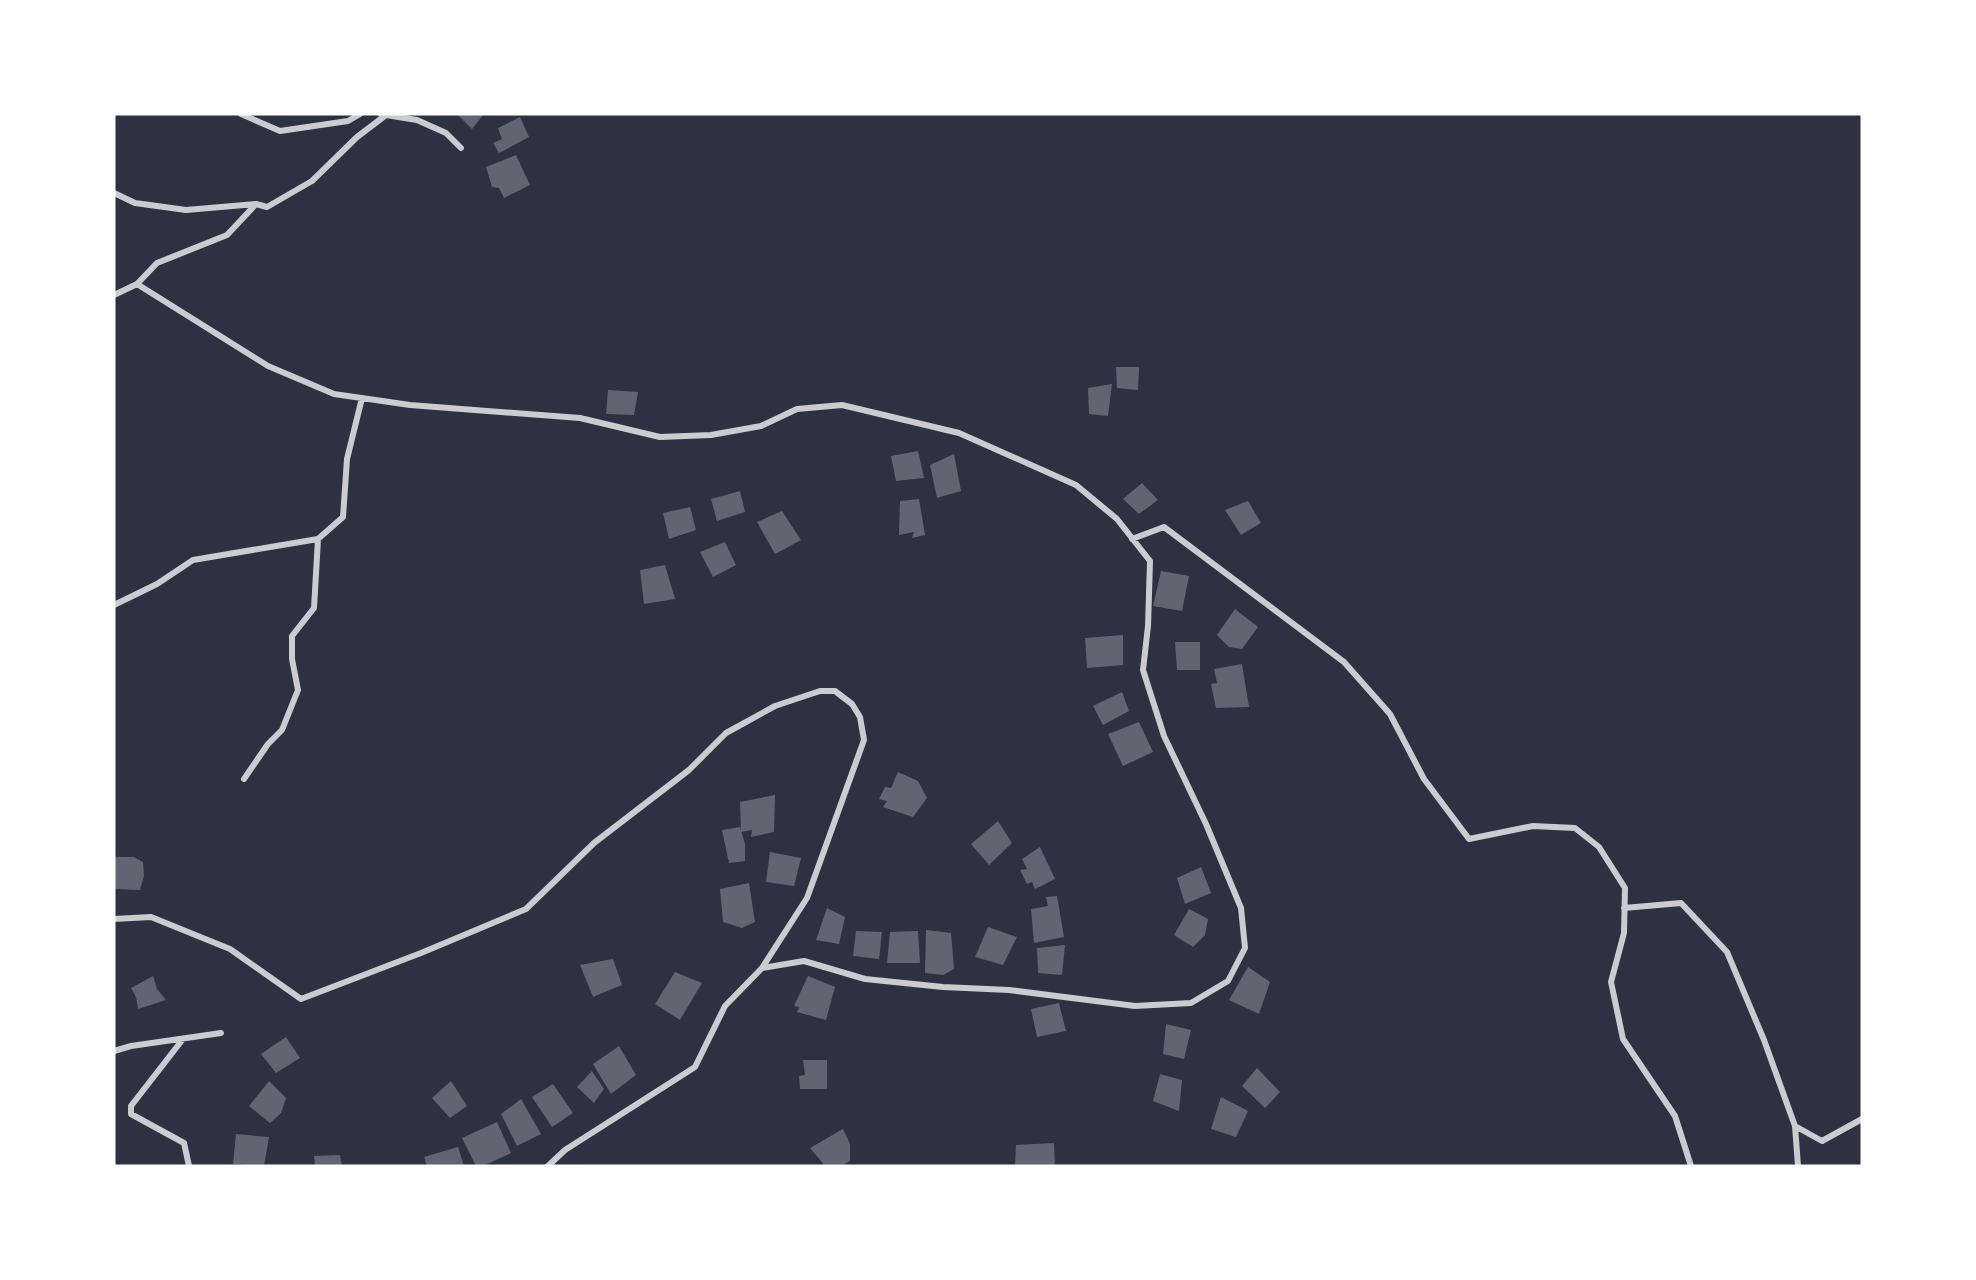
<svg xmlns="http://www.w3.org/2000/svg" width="1976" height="1280" font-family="'Titillium Web',sans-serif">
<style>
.building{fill:#626471}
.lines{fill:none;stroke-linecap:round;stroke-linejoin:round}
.minor{stroke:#caccd0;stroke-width:6}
</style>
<rect width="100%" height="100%" fill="#2d3142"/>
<!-- building -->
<path class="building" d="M457,114H484L472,129Z
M520,117L529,137L499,153L493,143L502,139L498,128Z
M516,155L530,185L504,198L499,188L492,187L486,167Z
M1116,367H1139L1138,390L1117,388Z
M1112,384L1108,416L1089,414L1088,388Z
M608,390L638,392L634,415L606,414Z
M918,451L924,478L896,481L891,456Z
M954,454L961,491L937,498L930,465Z
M1142,483L1158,500L1139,514L1123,499Z
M740,491L745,512L717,521L711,499Z
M919,499L925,535L912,538L914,532L899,535L900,501Z
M1248,501L1261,523L1241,535L1225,510Z
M690,507L696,530L669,539L663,513Z
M782,511L801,540L775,554L757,522Z
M725,542L736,565L713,577L700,552Z
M665,565L675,599L644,604L640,570Z
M1161,571L1189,576L1182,611L1153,606Z
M1235,609L1258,627L1242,649L1229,647L1217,635Z
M1123,635V665L1087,668L1085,638Z
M1175,642H1200V670H1177Z
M1242,664L1249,707L1216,708L1211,684L1217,683L1214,669Z
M1122,692L1129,711L1103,725L1093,706Z
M1139,722L1153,752L1123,766L1108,734Z
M898,772L918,781L927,798L913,817L883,807L887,801L879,799L885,787L891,788Z
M775,795L774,832L751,837L752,830L741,832L740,802Z
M998,821L1012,843L989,865L971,844Z
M740,827L745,844V861L729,863L722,830Z
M1040,847L1055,879L1035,889L1032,882L1027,884L1020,870L1027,869L1022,859Z
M770,852L801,858L794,886L766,882Z
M114,857H134L143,862L144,876L140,890L114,889Z
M1201,867L1211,893L1185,904L1177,878Z
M749,883L755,922L742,928L723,922L720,889Z
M1057,896L1064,937L1034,943L1031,909L1048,906L1046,897Z
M827,908L845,917L839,944L816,940Z
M1189,909L1208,919L1205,935L1193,947L1174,935Z
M988,927L1017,937L1003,965L975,957Z
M926,930L951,933L954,969L943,975L925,973Z
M856,931L882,932L879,959L853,956Z
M918,931L920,963H887L890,932Z
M1065,945L1062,975L1038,973L1037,948Z
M613,959L622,985L593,997L580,965Z
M1248,967L1270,982L1259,1014L1229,1000Z
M675,972L702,983L680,1020L655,1004Z
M153,976L157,989L166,1000L138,1009L136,997L131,988Z
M808,976L835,987L826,1020L797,1012L799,1007L794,1006Z
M1059,1003L1066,1031L1037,1037L1031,1009Z
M1166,1024L1191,1030L1184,1059L1163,1054Z
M286,1037L300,1058L276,1073L261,1054Z
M619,1046L636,1075L611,1094L593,1064Z
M803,1060H827V1089H800L799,1076L805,1075Z
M1257,1068L1280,1092L1265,1108L1242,1086Z
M592,1071L604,1089L594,1103L577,1087Z
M1160,1074L1182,1080L1179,1111L1153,1101Z
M269,1081L286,1098L281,1113L270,1123L249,1106Z
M451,1081L467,1106L450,1118L432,1098Z
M553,1084L573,1113L552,1127L532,1097Z
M1221,1097L1248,1111L1236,1137L1211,1129Z
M521,1099L541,1134L517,1146L501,1114Z
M497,1122L511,1153L483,1166H476L462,1138Z
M843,1129L850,1144V1161L841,1166H825L810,1148Z
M236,1134L269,1137L264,1166L233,1164Z
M1054,1143L1055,1166H1015L1016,1145Z
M458,1147L464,1166H427L424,1157Z
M340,1155L342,1166H315L314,1156Z"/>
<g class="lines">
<!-- minor -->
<path class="minor" d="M241,114L280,131L348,121L360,114
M386,115L417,120L446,133L461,148
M114,193L135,203L186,210L256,204
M137,284L268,366L334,394L410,405L580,418L660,437L711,435L761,426L797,409L842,405L959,433L1076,485L1117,519L1150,561L1148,626L1143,670L1164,736L1206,824L1241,908L1245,948L1228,981L1191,1003L1135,1006L1009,990L943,987L865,979L804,961L762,968L725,1006L695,1067L565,1150L548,1166
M114,295L137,284L157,263L227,235L256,204L267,207L312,181L357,137L386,115L381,114
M1132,539L1164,527L1344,662L1390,714L1424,779L1469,839L1533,826L1575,828L1599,847L1625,888L1624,933L1611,982L1623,1039L1675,1116L1691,1166
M114,605L157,584L193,560L318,539L343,517L347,459L362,398
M244,779L268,744L282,730L298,690L292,659V636L314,608L318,539
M1624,908L1681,903L1727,952L1764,1040L1795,1126L1822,1141L1862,1119
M114,919L151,917L230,949L301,999L421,953L526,909L594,843L689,770L726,733L775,706L820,691H835L852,704L860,717L864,740L807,898L762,968
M183,1039L131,1106V1114L184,1143L189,1166
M114,1051L131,1046L221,1033
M1795,1126L1798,1166"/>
</g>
<!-- border -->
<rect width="1976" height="1280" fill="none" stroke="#ffffff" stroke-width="231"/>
</svg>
